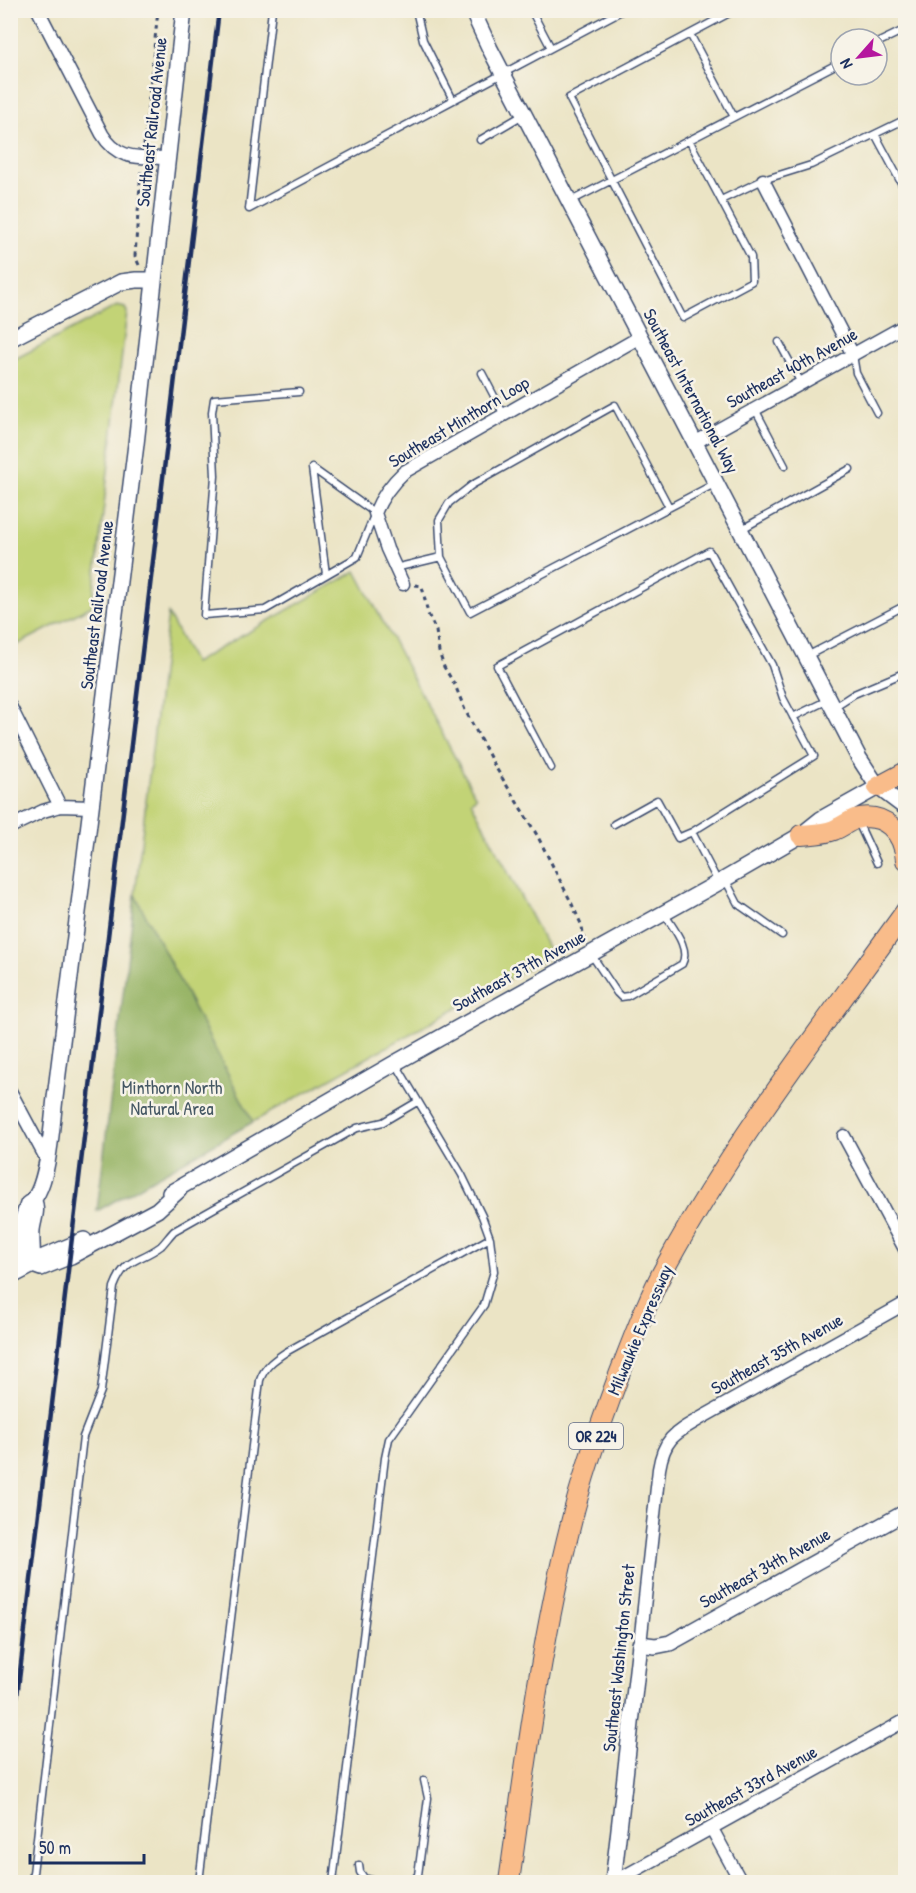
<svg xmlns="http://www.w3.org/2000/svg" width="916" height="1893" font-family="'Patrick Hand',sans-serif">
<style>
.green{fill:#c2d376;stroke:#6e816a;stroke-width:1.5}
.forest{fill:#99b567;stroke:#5a7262;stroke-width:1.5}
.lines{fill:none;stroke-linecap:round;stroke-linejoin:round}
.service-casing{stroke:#3a4a6d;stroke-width:9}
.minor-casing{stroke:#3a4a6d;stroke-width:15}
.tertiary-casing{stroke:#3a4a6d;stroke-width:18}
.trunk-casing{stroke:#3a4a6d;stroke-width:22}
.path{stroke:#3a4a6d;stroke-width:3;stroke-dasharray:4.5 4.5;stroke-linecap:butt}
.service{stroke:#fff;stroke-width:6}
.minor{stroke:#fff;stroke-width:12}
.tertiary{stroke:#fff;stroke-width:15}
.trunk{stroke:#f9bc8a;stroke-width:20}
.rail{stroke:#1b2f5e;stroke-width:4.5}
.labels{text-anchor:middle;stroke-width:5;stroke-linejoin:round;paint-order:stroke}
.shield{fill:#f7f3e8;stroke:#5d6a87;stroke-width:1.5}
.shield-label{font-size:16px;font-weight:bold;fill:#1b2f5e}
.street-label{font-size:18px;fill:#1b2f5e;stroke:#f7f3e8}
.park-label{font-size:18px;fill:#455864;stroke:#f7f3e8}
</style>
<rect width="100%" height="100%" fill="#f7f3e8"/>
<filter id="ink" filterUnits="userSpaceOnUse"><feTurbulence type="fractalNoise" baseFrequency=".0167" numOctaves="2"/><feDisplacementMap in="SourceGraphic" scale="12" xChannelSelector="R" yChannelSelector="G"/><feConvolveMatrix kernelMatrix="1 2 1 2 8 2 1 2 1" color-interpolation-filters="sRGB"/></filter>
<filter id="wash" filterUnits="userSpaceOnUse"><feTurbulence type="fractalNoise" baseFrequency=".008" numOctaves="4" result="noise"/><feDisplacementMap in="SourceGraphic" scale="24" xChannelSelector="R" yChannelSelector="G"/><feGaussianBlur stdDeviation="1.35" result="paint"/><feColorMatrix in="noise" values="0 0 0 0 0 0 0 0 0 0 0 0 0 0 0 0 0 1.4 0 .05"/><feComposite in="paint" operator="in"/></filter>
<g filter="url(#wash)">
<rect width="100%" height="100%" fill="#ebe4c5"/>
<!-- green -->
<path class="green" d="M117,306L125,308L127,312L92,606L11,648V361Z
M356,571L476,797L471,801L551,955L253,1122L135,895L168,614L194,663Z"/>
<!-- forest -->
<path class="forest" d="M135,895L253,1122L97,1211Z"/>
</g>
<g filter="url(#ink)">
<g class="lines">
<defs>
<path id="service" d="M272,10L249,209L551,48L531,10
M416,10L423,40L453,100
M690,34L734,117
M877,43L906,29
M551,48L623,10
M875,134L906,192
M480,140L523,115
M689,140L751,257L752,281L683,318L569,98L735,10
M721,200L763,180L811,165L906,119
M571,201L841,62
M779,342L801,383
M853,355L856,373L877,413
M482,373L504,415
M299,392L214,399L212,412L215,476L204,615L265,610L357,557L375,513L312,468
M755,409L785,466
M312,468L326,574
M669,507L615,405L472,485L449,503L439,520L441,557L470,612L716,483
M742,529L850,469
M395,568L441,557
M807,656L906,605
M834,707L854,694L906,672
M793,717L828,700
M551,768L497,666L709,551L772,665L783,698L814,756L692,832
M858,822L877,863
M614,824L657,800L678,838L692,832L718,882
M725,879L738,904L782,935
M591,954L617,993L621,997L628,996L682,964C691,948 672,927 664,913
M359,1865L360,1872L364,1878L380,1882
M32,1882L83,1437L101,1391L114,1287C126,1256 138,1263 161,1246C165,1242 170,1235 174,1231L357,1128L383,1122L417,1102
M199,1882L260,1380C265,1366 274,1360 286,1352L490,1238
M333,1882L385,1458L389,1439L484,1305L494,1271L490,1238L482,1216L462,1175L396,1064
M412,1882L418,1875L428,1798L424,1780"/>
<path id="minor" d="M38,10L102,134C118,161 139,157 167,158
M763,180L853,355
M696,442L906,325
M403,584L387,549L375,513C382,496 391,484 404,472L640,337
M10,706L60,806
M10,827L43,811L60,806L91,807
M10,1091L47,1160
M844,1136L906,1251
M640,1644L659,1469C664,1438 675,1433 701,1418L906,1303
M712,1829L741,1882
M614,1882L906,1720"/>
<path id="tertiary" d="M472,10L490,49L859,758L878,787L906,808
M10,339L121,282L136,280H154
M179,1190L157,1210L71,1256L41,1268L19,1260L20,1227L28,1204C49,1193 52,1121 55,1098L136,444L184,10
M170,1193L395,1063L725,879L801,835L821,819L878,787
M31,1266C34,1254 31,1243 32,1230C33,1220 38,1211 34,1201
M10,1277L31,1266L41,1258L84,1240
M613,1882L640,1644L655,1646L670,1643L906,1512"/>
<path id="trunk" d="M878,787L906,772
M801,835C811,834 824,834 834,830C841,827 848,822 855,819C884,811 904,832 906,860
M509,1882C526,1762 541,1641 571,1523C583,1473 601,1423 619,1375C634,1337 648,1298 668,1262C736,1138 823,1026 906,911"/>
</defs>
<!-- service casing -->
<use href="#service" class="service-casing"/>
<!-- minor casing -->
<use href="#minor" class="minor-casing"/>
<!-- tertiary casing -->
<use href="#tertiary" class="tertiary-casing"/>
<!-- trunk casing -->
<use href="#trunk" class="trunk-casing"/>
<!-- path -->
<path class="path" d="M144,146L158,10
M139,265L135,256L141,170
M415,585L422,586L428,614L436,631L439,652L444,667L455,685L465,710L493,763L537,835L571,902L582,926L584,941"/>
<!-- service -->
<use href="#service" class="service"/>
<!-- minor -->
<use href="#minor" class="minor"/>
<!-- tertiary -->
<use href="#tertiary" class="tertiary"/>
<!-- trunk -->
<use href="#trunk" class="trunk"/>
<!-- rail -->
<path class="rail" d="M10,1755L219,10"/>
</g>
</g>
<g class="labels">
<!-- shield labels -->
<rect class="shield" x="569" y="1423" width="54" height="26" rx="4.5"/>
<g class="shield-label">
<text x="596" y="1442">OR 224</text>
</g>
<!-- street labels -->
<g class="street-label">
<text transform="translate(152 122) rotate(-84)" y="6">Southeast Railroad Avenue</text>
<text transform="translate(792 368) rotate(-29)" y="6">Southeast 40th Avenue</text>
<text transform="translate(691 391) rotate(62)" y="6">Southeast International Way</text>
<text transform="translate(459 422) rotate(-31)" y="6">Southeast Minthorn Loop</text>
<text transform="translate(97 605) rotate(-83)" y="6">Southeast Railroad Avenue</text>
<text transform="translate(519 971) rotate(-29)" y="6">Southeast 37th Avenue</text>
<text transform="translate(640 1330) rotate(-67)" y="6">Milwaukie Expressway</text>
<text transform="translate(777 1354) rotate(-29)" y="6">Southeast 35th Avenue</text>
<text transform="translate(765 1568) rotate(-29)" y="6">Southeast 34th Avenue</text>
<text transform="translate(619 1658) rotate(-84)" y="6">Southeast Washington Street</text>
<text transform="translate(751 1786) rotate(-29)" y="6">Southeast 33rd Avenue</text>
</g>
<!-- park labels -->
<g class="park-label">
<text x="172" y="1094">Minthorn North<tspan x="172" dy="21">Natural Area</tspan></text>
</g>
</g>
<!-- margin -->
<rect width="916" height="1893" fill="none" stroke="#f7f3e8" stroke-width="36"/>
<!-- north arrow -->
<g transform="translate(859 57) rotate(242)"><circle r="28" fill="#f7f3e8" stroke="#9fa5b1" stroke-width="1.5"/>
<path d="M0-4.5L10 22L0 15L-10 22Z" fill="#b5179e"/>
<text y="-9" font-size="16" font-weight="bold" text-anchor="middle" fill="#1b2f5e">N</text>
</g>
<!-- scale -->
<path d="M30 1854v9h114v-9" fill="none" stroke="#1b2f5e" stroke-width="3"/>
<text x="39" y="1854" font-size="18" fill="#1b2f5e" stroke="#f7f3e8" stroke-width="4.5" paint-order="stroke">50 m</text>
</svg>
